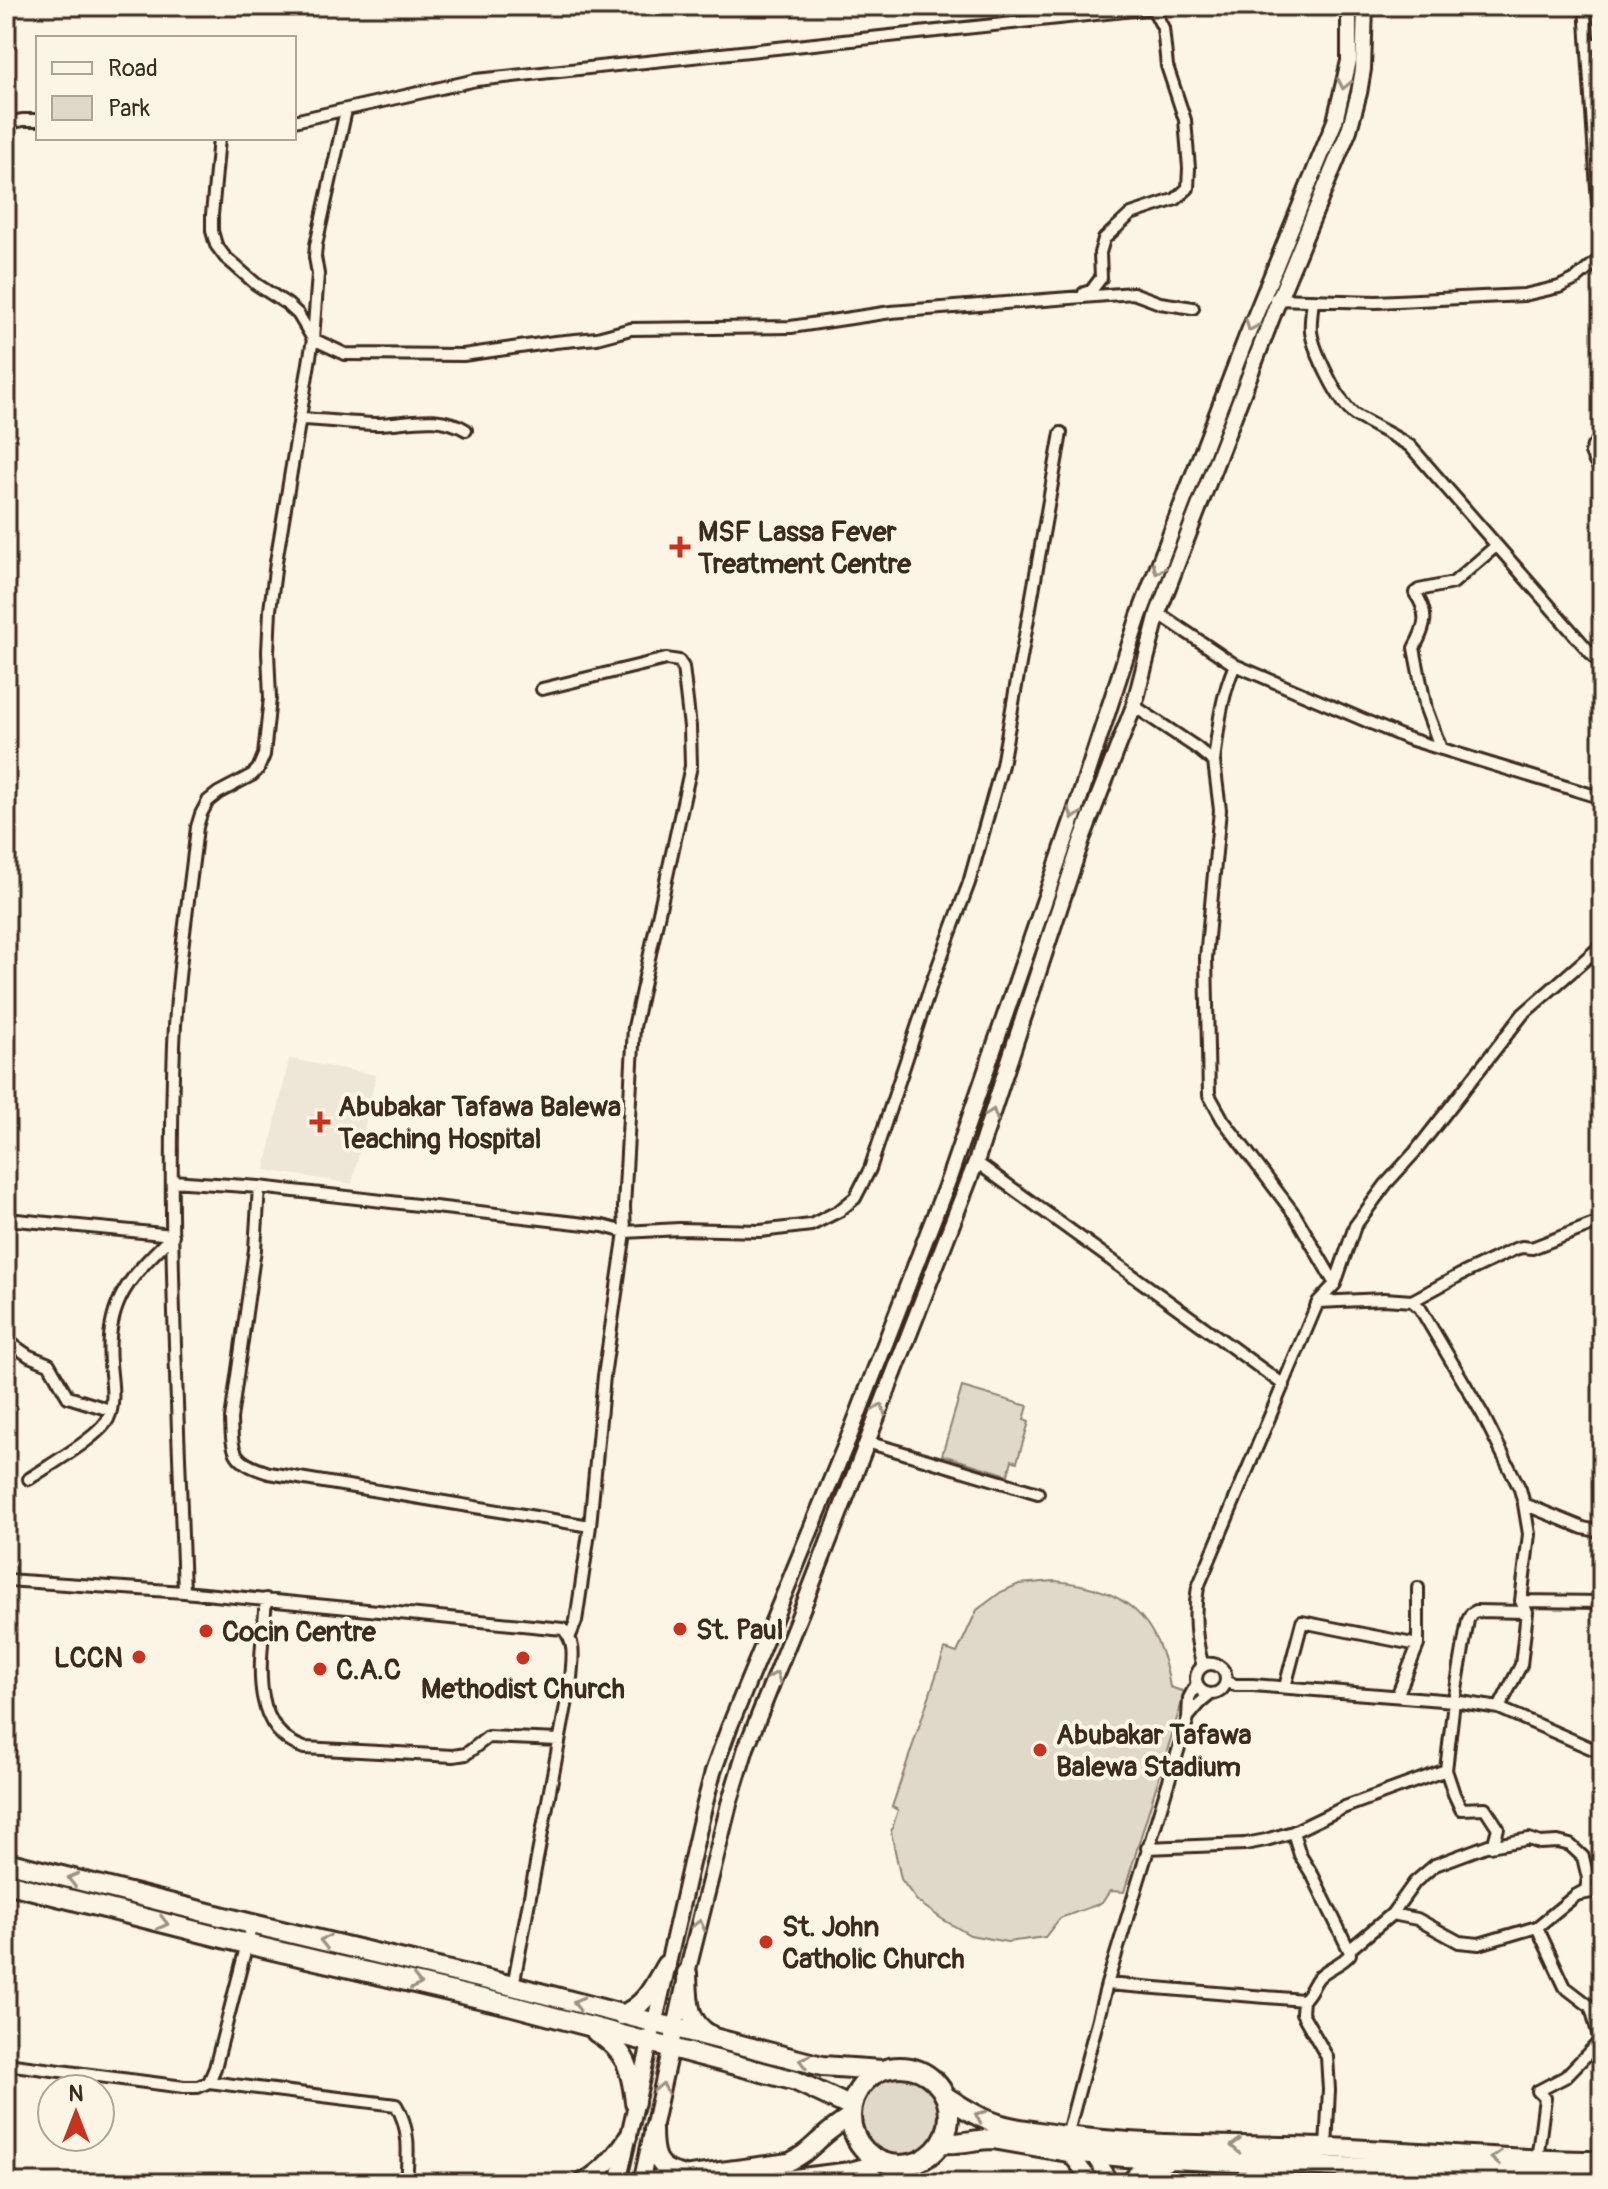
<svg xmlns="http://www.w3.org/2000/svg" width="1608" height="2189" font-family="Pangolin,sans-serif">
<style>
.built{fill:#eee6d6}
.green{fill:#e0d8c8;stroke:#8e8173;stroke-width:2}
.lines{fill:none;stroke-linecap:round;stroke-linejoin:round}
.street-casing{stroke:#3b2a1e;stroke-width:16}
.secondary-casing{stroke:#3b2a1e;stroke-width:20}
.primary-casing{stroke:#3b2a1e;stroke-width:22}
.highway-casing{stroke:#3b2a1e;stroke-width:24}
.street{stroke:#fcf5e5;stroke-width:10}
.secondary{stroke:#fcf5e5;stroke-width:14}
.primary{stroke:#fcf5e5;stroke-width:16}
.highway{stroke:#fcf5e5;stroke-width:18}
.oneway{stroke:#9c9082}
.poi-dot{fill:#c8321e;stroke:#fcf5e5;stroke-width:3}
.labels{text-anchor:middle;stroke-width:8;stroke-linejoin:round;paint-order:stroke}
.poi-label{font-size:28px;font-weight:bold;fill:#3b2a1e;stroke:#fcf5e5;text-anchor:start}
</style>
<rect width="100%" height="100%" fill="#fcf5e5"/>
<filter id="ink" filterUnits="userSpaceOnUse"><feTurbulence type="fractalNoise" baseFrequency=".0125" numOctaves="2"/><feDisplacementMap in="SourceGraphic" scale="16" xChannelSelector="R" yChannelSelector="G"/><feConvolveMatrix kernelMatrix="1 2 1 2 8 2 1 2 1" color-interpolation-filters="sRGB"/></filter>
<g filter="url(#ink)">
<!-- built -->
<path class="built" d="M289,1059L376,1075L352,1184L265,1170Z"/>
<!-- green -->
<path class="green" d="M962,1387L1028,1406L1024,1420L1029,1422L1017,1462L1012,1460L1008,1475L942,1455Z
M1055,1581C1126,1588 1159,1617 1170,1687L1185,1692L1124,1892L1110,1891L1102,1903L1060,1918L1045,1937L1007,1942L970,1935L942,1919L917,1901L901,1879L891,1832L898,1810L892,1807L945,1649L957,1653L977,1610L1001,1592L1019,1584Z
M857 2116a42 42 0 1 1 84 0a42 42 0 1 1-84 0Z"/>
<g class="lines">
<defs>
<path id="street" d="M1585,6L1598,204L1602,210
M1589,45L1602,43
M294,121L476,80L1172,6
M6,123L23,120H38
M219,138L212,215V231L216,245L225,257L256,284L287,304L298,314L313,339L345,354L463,355L555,342L597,338L631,329L791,327L891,312L1133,293L1160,303L1193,308
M1084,293L1091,291L1101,278L1100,253L1104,239L1131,214L1176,199L1188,188L1189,168L1185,120L1167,66L1163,28L1153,9
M1275,299L1376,302L1524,295L1559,287L1576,279L1602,257
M1313,300C1312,310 1310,322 1311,332C1314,351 1339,404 1355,415C1373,426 1392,434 1410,446L1602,666
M300,419C325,420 350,423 375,424C408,424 435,412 466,430
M1602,439L1593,446L1591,453L1595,462L1602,470
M1158,613L1235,665L1406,738L1602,798
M542,689L666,659L679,661L683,667L690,727L691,766L634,1027L624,1207L625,1232L604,1376L590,1526L576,1621L570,1636
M1134,706L1197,748L1214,762L1220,810L1206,958L1209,1095L1223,1120L1295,1215L1335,1284
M1441,749L1426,709L1414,648C1425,628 1430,614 1415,593L1419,590L1453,583L1496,546
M1214,762C1218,729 1221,696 1235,665
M976,1162L1284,1385
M172,1181L259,1187L603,1226L625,1232L679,1229L760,1231L811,1225L839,1211L855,1198L870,1169L932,982L969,883L1002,765L1061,433
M259,1187L255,1249L231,1419C232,1455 234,1462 269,1473L590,1526
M6,1219L173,1235
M1412,1301L1420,1308L1483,1415L1520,1489L1524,1504L1529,1534L1521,1601L1527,1612L1521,1665L1499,1708
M1318,1302L1384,1299L1412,1301L1460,1275L1515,1249L1522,1247L1532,1248L1602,1221
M6,1340L29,1356L49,1364L68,1397L110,1410
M867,1442L1038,1493
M29,1479C48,1466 99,1437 108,1419C116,1403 111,1379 110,1363C105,1301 132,1275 173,1235
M1524,1504L1583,1528L1602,1532
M6,1580L184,1592L563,1629C577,1643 572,1661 571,1679L513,1986
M184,1592C178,1410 167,1227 174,1045C177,972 189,899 197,827L201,814L208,801L218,793L252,775L258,769L264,755L270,698L268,652L270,610L276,562L313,339L318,274L315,257L316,245L346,110
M266,1599C263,1649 244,1727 304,1748L453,1756L466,1754L488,1737L559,1740
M1521,1601L1602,1602
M1213,1664L1202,1663C1195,1637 1193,1614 1198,1587L1318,1302L1335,1284L1355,1226L1386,1184L1415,1152L1523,1014L1602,945
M1196 1679a15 15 0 1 1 30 0a15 15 0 1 1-30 0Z
M1226,1681L1235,1685H1253L1454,1701L1499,1708L1602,1753
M1285,1687L1302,1622L1418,1645
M1397,1696L1418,1645V1588
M1189,1716L1200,1703L1211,1694
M1293,1832L1300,1855L1313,1876L1349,1950
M1147,1848L1245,1844L1266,1840L1293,1832L1345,1807L1446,1770
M1581,1894L1602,1890
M1392,1914L1417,1919L1459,1942L1479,1944L1537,1927L1575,1896L1586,1890L1588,1878L1583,1857L1570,1845L1558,1842L1540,1843L1529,1839L1490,1846
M1107,1984L1303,2000
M6,2064L184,2087H198L209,2082L215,2068L252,1924
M209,2082L396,2105C411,2129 408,2156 406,2183
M1067,2136L1107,1984L1188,1718L1189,1698L1197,1683
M1326,2148L1329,2090L1327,2057L1302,2013L1303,2000C1311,1993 1312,1986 1318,1978C1326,1968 1342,1965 1350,1954L1349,1950L1392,1914L1415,1882L1435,1865L1494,1843L1498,1828L1485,1808L1461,1809L1454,1794L1446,1770L1454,1701L1468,1620L1471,1614L1476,1611L1527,1612
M1537,2160L1545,2098L1538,2091L1565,2077L1600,2041L1591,2007L1565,1987L1537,1927"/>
<path id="secondary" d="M1090,2150L1111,2183
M1068,2152L1093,2183
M618,2183L702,1815L713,1772L729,1728L851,1432L948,1181L1074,815L1139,616L1247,336L1335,121L1349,61V6
M641,2183L687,1973L729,1804L746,1748L807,1597L976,1162L1082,839L1134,706L1158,613L1279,299L1349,130L1359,93L1363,69L1365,6"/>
<path id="primary" d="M653,2129C653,2154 655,2169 682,2174
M582,2183C602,2171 615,2157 628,2137
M630,2183L789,2162C805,2155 812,2146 825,2135C833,2128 842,2122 851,2116
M753,2183L850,2171L884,2162"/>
<path id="highway" d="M6,1862L252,1924L513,1986L822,2066L882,2070
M6,1883L247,1944L509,2005L796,2081L851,2107
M687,1973C688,1998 686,2022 710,2035
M622,2015C647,2004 653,1987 666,1965
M596,2032C627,2051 631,2069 635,2102
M851 2116a49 49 0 1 1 98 0a49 49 0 1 1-98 0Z
M945,2096C959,2105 972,2114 987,2120C1009,2129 1034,2131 1058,2135C1146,2147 1235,2145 1324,2148C1417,2151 1509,2161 1602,2161
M942,2143C959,2145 975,2139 993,2139L1068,2152L1125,2157L1498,2174L1602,2176
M1131,2183L1141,2170L1164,2162"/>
</defs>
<!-- street casing -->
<use href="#street" class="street-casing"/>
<!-- secondary casing -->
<use href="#secondary" class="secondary-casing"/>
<!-- primary casing -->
<use href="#primary" class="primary-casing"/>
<!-- highway casing -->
<use href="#highway" class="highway-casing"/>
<!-- street -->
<use href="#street" class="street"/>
<!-- secondary -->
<use href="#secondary" class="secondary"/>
<!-- primary -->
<use href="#primary" class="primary"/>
<!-- highway -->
<use href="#highway" class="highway"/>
</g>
<!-- one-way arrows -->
<defs><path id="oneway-chevron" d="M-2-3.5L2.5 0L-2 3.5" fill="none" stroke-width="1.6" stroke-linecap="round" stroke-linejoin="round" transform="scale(2)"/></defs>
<g class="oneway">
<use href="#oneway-chevron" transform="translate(1344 84) rotate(101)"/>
<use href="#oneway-chevron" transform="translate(1251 326) rotate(112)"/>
<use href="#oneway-chevron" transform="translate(1158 569) rotate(112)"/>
<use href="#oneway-chevron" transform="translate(1074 814) rotate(108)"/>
<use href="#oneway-chevron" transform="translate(992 1114) rotate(-72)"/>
<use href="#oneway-chevron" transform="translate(880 1409) rotate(-69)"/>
<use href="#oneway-chevron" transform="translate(775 1677) rotate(-68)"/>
<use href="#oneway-chevron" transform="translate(73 1879) rotate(-166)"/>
<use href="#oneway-chevron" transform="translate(163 1923) rotate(14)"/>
<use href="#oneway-chevron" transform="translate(699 1925) rotate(-76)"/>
<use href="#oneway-chevron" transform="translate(325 1941) rotate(-167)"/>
<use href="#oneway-chevron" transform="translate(416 1983) rotate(13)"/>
<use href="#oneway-chevron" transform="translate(578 2003) rotate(-165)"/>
<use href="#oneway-chevron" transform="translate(804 2061) rotate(-166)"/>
<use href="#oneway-chevron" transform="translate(662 2088) rotate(-78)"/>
<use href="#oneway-chevron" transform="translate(980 2116) rotate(-155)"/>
<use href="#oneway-chevron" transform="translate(1236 2146) rotate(-178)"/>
<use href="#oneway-chevron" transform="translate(1496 2158) rotate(-177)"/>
</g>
</g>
<!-- markers -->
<g class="poi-dot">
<path d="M676 535h8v8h8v8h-8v8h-8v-8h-8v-8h8z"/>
<path d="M316 1110h8v8h8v8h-8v8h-8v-8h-8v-8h8z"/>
<circle cx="680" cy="1629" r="8"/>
<circle cx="206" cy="1631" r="8"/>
<circle cx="139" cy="1657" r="8"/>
<circle cx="523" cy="1658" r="8"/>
<circle cx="320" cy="1669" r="8"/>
<circle cx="1040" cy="1750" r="8"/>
<circle cx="766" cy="1942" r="8"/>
</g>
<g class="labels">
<!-- poi labels -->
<g class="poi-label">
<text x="698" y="541">MSF Lassa Fever<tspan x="698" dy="32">Treatment Centre</tspan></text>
<text x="338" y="1116">Abubakar Tafawa Balewa<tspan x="338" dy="32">Teaching Hospital</tspan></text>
<text x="696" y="1639">St. Paul</text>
<text x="222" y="1641">Cocin Centre</text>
<text x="123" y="1667" text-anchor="end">LCCN</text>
<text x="336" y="1679">C.A.C</text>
<text x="523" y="1698" text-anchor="middle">Methodist Church</text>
<text x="1056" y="1744">Abubakar Tafawa<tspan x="1056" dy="32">Balewa Stadium</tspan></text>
<text x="782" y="1936">St. John<tspan x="782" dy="32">Catholic Church</tspan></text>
</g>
</g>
<!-- margin -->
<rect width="1608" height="2189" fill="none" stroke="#fcf5e5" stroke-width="32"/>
<rect x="16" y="16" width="1576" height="2157" fill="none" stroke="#3b2a1e" stroke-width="3" filter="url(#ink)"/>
<!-- legend -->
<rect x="36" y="36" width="260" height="104" fill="#fcf5e5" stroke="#afa495" stroke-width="2"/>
<rect x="52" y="62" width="40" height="12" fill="#fcf5e5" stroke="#afa495" stroke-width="2"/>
<text x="108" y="76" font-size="24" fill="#3b2a1e">Road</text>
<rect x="52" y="96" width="40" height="24" fill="#e0d8c8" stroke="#afa495" stroke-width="2"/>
<text x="108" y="116" font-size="24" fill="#3b2a1e">Park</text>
<!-- north arrow -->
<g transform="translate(76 2113)"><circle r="38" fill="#fcf5e5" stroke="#afa495" stroke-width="2"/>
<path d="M0-6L14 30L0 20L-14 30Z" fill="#c8321e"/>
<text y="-12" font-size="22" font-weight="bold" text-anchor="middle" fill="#3b2a1e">N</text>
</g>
</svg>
